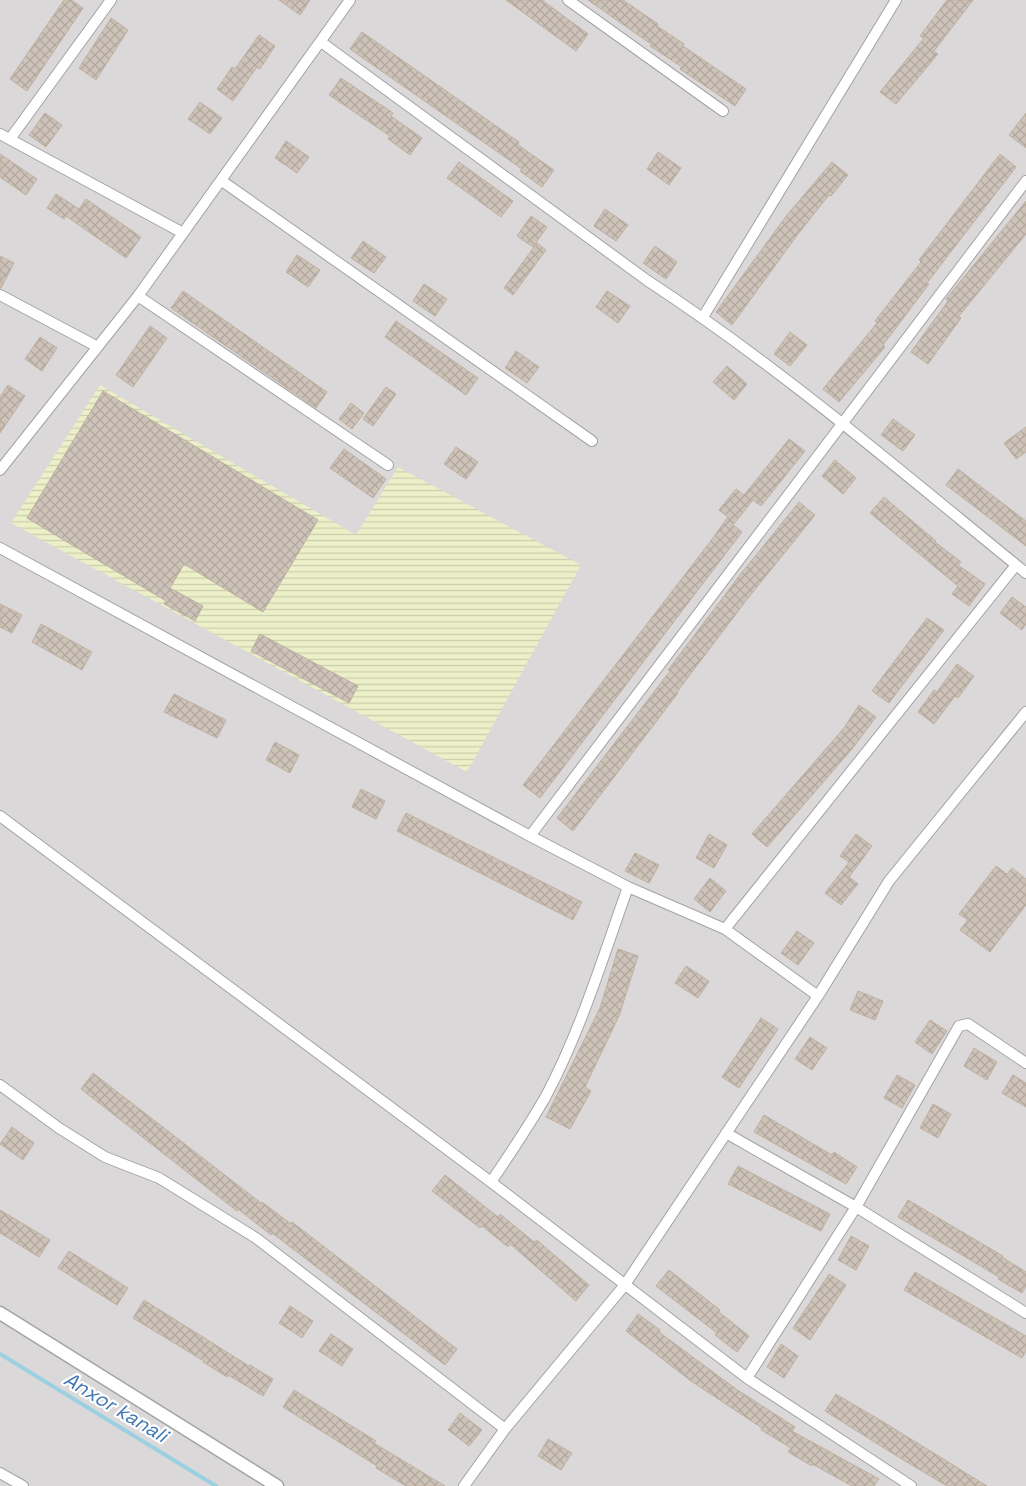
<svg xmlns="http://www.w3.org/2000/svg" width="1026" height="1486" font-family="'Space Grotesk',sans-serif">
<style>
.residential{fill:#dad8d8}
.farmland{fill:url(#farmland-rules)}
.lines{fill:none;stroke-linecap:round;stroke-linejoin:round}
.stream{stroke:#9bd0e1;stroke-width:4}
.building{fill:url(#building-cross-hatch);stroke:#c1b0a1}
.minor-casing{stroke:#a3a3a3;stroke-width:12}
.tertiary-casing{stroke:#a3a3a3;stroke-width:15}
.minor{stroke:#fff;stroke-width:10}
.tertiary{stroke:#fff;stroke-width:12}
.labels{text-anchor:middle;stroke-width:4.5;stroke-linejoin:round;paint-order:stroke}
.water-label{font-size:20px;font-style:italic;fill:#4078b3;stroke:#fff}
</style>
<defs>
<pattern id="farmland-rules" width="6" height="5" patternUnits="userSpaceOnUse" patternTransform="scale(1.25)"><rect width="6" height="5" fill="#ecf0c9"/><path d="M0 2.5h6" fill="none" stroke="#cacdac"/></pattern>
<pattern id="building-cross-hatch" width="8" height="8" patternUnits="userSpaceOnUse" patternTransform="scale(1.25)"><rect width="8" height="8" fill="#cec3b9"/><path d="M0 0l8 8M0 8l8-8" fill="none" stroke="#b0a79e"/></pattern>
</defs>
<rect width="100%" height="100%" fill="#eeeae0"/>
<!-- residential -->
<path class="residential" d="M0,0H1026V1486H0Z"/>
<!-- farmland -->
<path class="farmland" d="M100,385L356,535L398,467L581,565L467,772L11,523Z"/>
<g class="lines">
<!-- stream -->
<path class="stream" d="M0,1354L216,1486"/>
</g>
<!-- building -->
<path class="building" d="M64,0H71L83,8L27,91L10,79Z
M279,0H310L300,15Z
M506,0H542L588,34L576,51Z
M588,0H623L658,24L657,26L684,44L683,46L746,89L735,106L680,69L682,67L650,46L651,44Z
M947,0H973L934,51L938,54L896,104L880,92L924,38L920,36Z
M111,18L128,30L96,80L79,68Z
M362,32L519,142L518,145L554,170L542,187L520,171L522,169L350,49Z
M259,35L275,46L260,69L257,67L233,101L217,89L232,67L235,69Z
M341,78L393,113L391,116L422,138L410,155L388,139L390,136L329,95Z
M200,102L222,118L210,134L188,119Z
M45,113L62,125L46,147L29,135Z
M1026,113V148L1009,135Z
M286,141L309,157L297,173L275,158Z
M658,152L681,168L669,185L647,169Z
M0,154L37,179L26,195L0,177Z
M1000,154L1016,167L927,283L929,284L883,345L885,347L839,402L823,389L877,323L875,321L921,262L919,260Z
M459,162L513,201L501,217L447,178Z
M832,162L848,175L831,196L829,195L798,234L732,325L716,312L787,215Z
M56,194L79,209L86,199L141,237L126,258L66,216L64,219L47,208Z
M1026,201V234L959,316L961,318L928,364L911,352L948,301L946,299Z
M605,209L628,225L616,241L594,226Z
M531,216L547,227L533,247L517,236Z
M363,241L386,257L374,273L351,258Z
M537,243L546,250L513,295L504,288Z
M655,246L677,262L666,279L643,263Z
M297,255L320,270L308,287L286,272Z
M0,256L14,263L1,288H0Z
M424,284L447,299L435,316L413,301Z
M183,291L327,392L316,408L171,308Z
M607,291L630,306L618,323L596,307Z
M396,321L478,378L466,395L385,337Z
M150,326L167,338L133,387L116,375Z
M790,332L807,345L790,366L774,354Z
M40,337L57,348L42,371L25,359Z
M516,351L539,367L527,383L505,368Z
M727,366L747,384L734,400L713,382Z
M8,385L25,396L0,433V397Z
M386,387L396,394L373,426L363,419Z
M103,391L318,520L263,612L184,564L170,588L203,606L195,621L164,604L166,601L27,518Z
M351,403L364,413L352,429L339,419Z
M893,419L915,435L903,451L881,435Z
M1026,427V452L1016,459L1004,443Z
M789,439L805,451L761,506L753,500L733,525L742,532L540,798L523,785L710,542L728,517L719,510L736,489L744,495Z
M456,447L478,462L466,479L444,464Z
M344,449L386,479L373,498L330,468Z
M835,460L856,478L843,494L822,476Z
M958,469L1026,521V546L946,485Z
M884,497L936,541L935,542L961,562L958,565L985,584L969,606L952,594L958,586L870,513Z
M799,502L815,515L745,602L677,692L678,693L573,831L557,818L670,671L668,670L740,575Z
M1012,597L1026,607V624L1022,630L1000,613Z
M0,604L22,615L12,633L0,627Z
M927,618L944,630L889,703L872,691Z
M41,624L92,652L82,670L32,642Z
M260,634L358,686L349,703L251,651Z
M957,664L974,676L958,698L955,696L934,724L918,712L934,690L937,692Z
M174,694L226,720L217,738L164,712Z
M859,705L876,717L852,749L767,847L752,834L844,728Z
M275,742L299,755L290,773L266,760Z
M361,789L385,801L376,819L352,807Z
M406,813L582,902L573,920L397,831Z
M709,834L727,845L714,868L696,858Z
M856,834L872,846L849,877L858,884L841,905L825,893L849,862L840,856Z
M635,853L659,865L649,883L625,871Z
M996,866L1007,874L1012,868L1026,879V905L990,952L960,930L968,920L959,914Z
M710,878L726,891L710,912L694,899Z
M797,931L814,943L798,965L781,953Z
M618,949L638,956L619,1016L585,1087L591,1091L570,1129L546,1117L600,1008Z
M686,966L709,981L698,998L675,983Z
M858,991L883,1001L875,1020L850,1010Z
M761,1018L778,1029L739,1088L722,1077Z
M930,1020L947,1031L932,1054L915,1042Z
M810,1037L827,1048L812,1070L795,1059Z
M974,1048L997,1062L987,1080L964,1066Z
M93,1073L261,1203L262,1202L291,1224L292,1222L457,1349L445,1365L272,1233L271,1235L238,1209L237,1211L81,1089Z
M897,1075L915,1085L902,1108L884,1098Z
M1013,1075L1026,1083V1107L1002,1093Z
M933,1104L951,1114L938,1138L920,1128Z
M764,1115L832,1155L834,1152L857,1167L846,1184L754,1132Z
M12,1127L34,1143L23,1160L0,1144Z
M738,1166L830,1214L821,1231L728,1184Z
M445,1175L498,1217L500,1214L534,1242L537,1240L589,1285L576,1301L510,1244L508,1247L482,1226L480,1228L432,1191Z
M908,1200L1003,1256L1002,1257L1026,1272V1286L1022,1293L998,1279L999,1277L898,1217Z
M0,1210L50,1240L39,1257L0,1233Z
M851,1236L869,1246L856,1270L838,1260Z
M69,1251L128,1288L117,1305L58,1268Z
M669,1270L720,1310L719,1312L749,1336L737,1352L715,1335L717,1333L656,1286Z
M915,1272L1026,1336V1351L1022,1358L904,1290Z
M829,1274L846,1285L810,1340L793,1328Z
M144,1300L249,1366L250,1365L273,1379L263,1396L228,1375L227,1377L203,1362L204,1361L133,1318Z
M290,1306L313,1321L302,1338L279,1323Z
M638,1314L660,1330L659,1332L736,1389L795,1427L792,1431L879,1479L874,1486H852L812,1464V1466L788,1452L791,1448L761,1430L762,1428L691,1381L626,1331Z
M331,1334L353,1349L342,1366L319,1351Z
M781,1344L798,1356L784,1378L767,1367Z
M294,1390L376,1441L374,1443L445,1486H406L376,1468L377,1466L283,1407Z
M836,1394L885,1423L987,1486H947L900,1458L825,1411Z
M460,1413L482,1430L469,1446L448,1430Z
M548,1439L572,1453L561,1470L538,1456Z"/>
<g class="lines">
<defs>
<path id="minor" d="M568,0L723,111
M321,42L648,281C781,368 903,473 1026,573
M0,134L183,233
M10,139L111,0
M222,181L592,441
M0,295L96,346
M138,296L388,465
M703,317L896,0
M0,470L138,296L350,0
M0,548L530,836L628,887L725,929L818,996
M0,816L491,1182L747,1378L911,1486
M530,836L1026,181
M725,929L1016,565
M0,1085L59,1128L105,1157L159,1178L256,1238L505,1429
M726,1133L856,1207L1026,1313
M491,1182C510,1154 529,1126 546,1096C581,1030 603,957 628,887
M747,1378L856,1207L959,1026L968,1024L1026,1063
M0,1473L23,1486
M464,1486L505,1429L624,1286L818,996L889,881L1026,712"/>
<path id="tertiary" d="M0,1313L277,1486"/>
</defs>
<!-- minor casing -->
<use href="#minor" class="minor-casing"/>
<!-- tertiary casing -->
<use href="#tertiary" class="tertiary-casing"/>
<!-- minor -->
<use href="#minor" class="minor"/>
<!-- tertiary -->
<use href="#tertiary" class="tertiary"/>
</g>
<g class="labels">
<!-- water labels -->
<g class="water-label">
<text transform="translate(116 1407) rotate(31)" y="7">Anxor kanali</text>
</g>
</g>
</svg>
